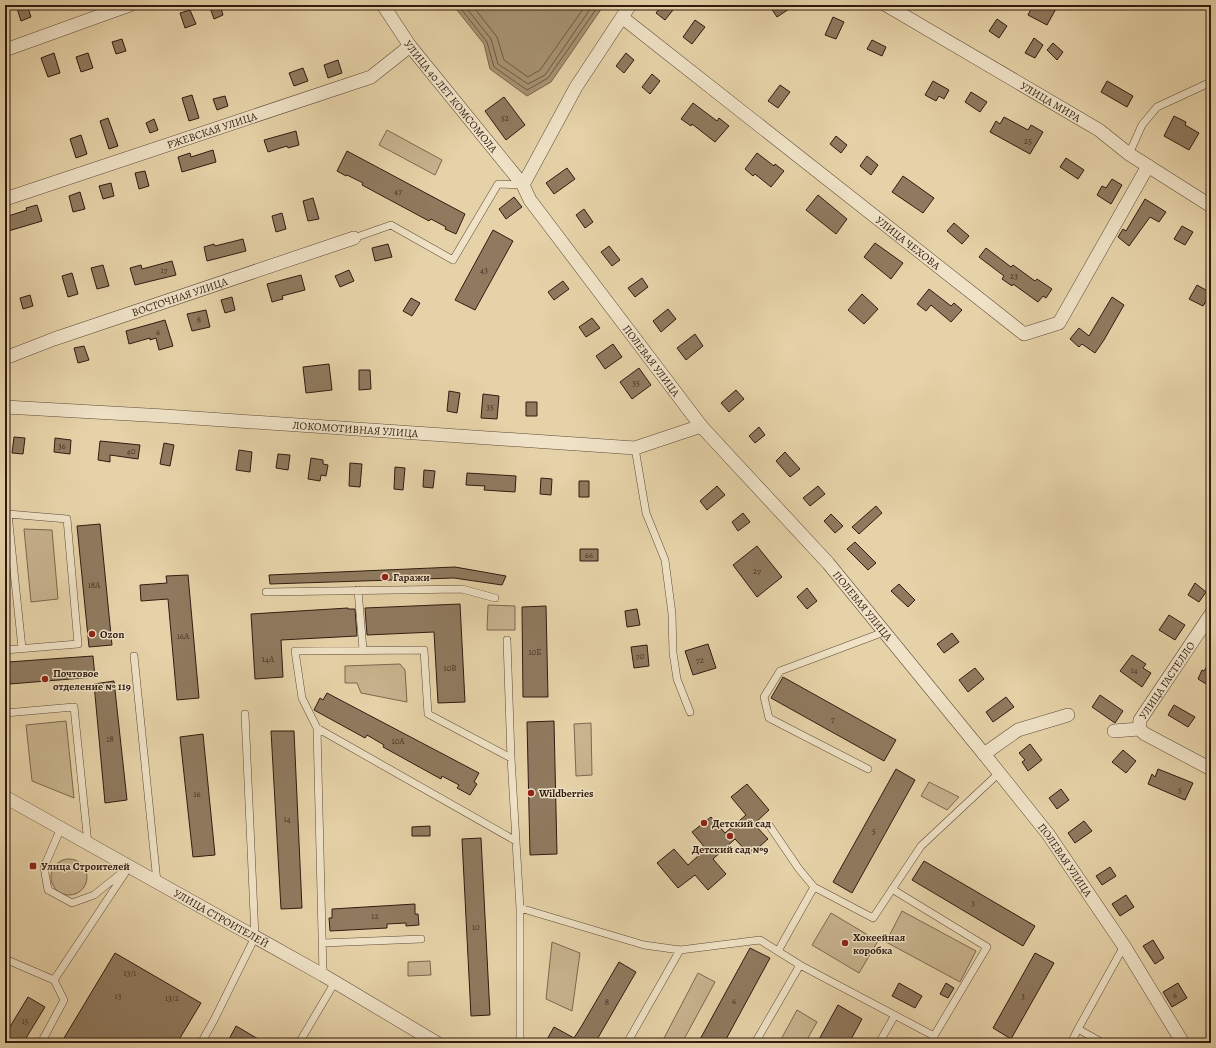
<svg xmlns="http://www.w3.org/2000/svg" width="1216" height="1048" font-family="Alegreya,serif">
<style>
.green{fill:#c7b38e;stroke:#7c674f}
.water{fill:#a89474;stroke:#78644c}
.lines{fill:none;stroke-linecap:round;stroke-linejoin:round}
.shore{stroke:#6c5842;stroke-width:1}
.building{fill:#8f7a5f;stroke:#301b10}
.lane-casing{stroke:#5e4936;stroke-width:8}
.street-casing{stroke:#5e4936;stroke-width:14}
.lane{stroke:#efe2c6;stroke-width:7}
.street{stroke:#efe2c6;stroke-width:13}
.poi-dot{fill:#8f2418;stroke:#efe2c6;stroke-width:1.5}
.labels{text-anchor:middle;stroke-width:3;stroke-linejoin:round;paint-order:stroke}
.number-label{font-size:9px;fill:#483324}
.street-label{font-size:11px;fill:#301b10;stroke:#efe2c6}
.poi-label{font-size:11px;font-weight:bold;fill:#301b10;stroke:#efe2c6;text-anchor:start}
</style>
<rect width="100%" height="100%" fill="#e6d2a8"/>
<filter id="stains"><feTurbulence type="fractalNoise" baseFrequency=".005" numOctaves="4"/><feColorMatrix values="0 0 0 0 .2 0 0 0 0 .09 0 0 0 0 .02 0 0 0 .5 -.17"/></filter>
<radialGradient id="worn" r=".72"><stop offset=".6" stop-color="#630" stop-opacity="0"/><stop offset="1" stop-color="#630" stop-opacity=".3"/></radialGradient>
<!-- green -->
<path class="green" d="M387,130L442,160L435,175L379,145Z
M24,529L52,530L58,599L31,602Z
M488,605L515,606V630H487Z
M400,664L405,670L407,702L361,693L357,683H345V666Z
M66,721L74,798L32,781L26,725Z
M591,723L592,775L576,776L574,724Z
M929,782L959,797L947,810L921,796Z
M51 877a18 18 0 1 1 36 0a18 18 0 1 1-36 0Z
M902,911L976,951L960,982L886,942Z
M831,913L878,941L859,973L812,945Z
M552,942L580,953L572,1011L546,999Z
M430,961L431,975L408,976V962Z
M698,973L715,982L682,1043H664L662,1042Z
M797,1010L817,1022L805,1043H779Z"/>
<!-- water -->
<path class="water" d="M453,5H604L551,82L527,96L490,69L484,44Z"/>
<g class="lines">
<!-- shore -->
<path class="shore" d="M458,5L487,42L494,67L527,90L548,78L599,5
M464,5L491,39L498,64L528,84L545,75L593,5
M472,5L497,37L504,60L528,77L540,70L586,5"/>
</g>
<!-- building -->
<path class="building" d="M16,5H27L31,17L21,21Z
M209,5H220L223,15L214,19Z
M662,5H677L665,20L656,13Z
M769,5H795L777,17Z
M1033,5H1058L1047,25L1028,15Z
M190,10L196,24L185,28L180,13Z
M833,17L844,22L836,39L825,35Z
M997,19L1007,26L999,38L989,31Z
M695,20L705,27L692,44L683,37Z
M1034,38L1043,45L1035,58L1025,53Z
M122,39L126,51L116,54L112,42Z
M872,40L886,47L882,56L867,49Z
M1053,43L1063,52L1057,60L1047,50Z
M54,53L60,73L48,77L41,58Z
M88,53L93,68L81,72L76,57Z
M626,53L634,60L624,73L616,66Z
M338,60L342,73L328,78L324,65Z
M303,68L308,81L294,86L289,73Z
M652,74L660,81L650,94L642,87Z
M933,81L949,90L944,99L939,96L936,101L925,95Z
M1107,81L1133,96L1127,107L1101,92Z
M780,85L790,92L778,108L768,101Z
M971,92L987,102L980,112L965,102Z
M192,95L199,118L189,121L182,98Z
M225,96L228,106L217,110L213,99Z
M504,97L525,125L506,140L485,111Z
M693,103L717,121L719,118L729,126L715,142L692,124L691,126L681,119Z
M1174,116L1186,122L1185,125L1199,133L1189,150L1164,136Z
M1004,117L1028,130L1031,125L1043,132L1030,154L990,132L996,121L1000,124Z
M108,118L118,146L109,149L100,121Z
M154,119L158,130L150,133L146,123Z
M296,131L299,145L288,148L287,146L268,152L264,140Z
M81,135L87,154L76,158L70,139Z
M836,136L847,145L841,153L830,144Z
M213,150L216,162L182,172L178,157L190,153L191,157Z
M347,151L465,214L456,234L445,229L446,227L431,219L429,221L362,185L363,183L347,175L346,176L337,171Z
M757,153L774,166L775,164L784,171L771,187L755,174L753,176L745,169Z
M867,156L878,165L871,175L860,166Z
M1066,158L1084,170L1078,179L1060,167Z
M567,168L575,179L554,194L546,183Z
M145,171L149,186L139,189L135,173Z
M903,176L934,198L923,213L892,192Z
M1112,179L1122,185L1111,204L1097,195L1102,186L1106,188Z
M111,183L114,196L103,199L99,186Z
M80,192L85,209L73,212L69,196Z
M818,195L847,219L836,234L806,210Z
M514,197L522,207L506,219L499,209Z
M313,198L319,219L308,221L303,201Z
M1145,199L1166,212L1159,222L1150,217L1129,246L1118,237L1123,229L1126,231Z
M37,205L42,221L5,232V217L27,210L26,208Z
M584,209L593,222L585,228L576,215Z
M282,213L286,229L276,232L272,216Z
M954,223L969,236L962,244L947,231Z
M1182,226L1193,232L1185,245L1174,239Z
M493,230L513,241L475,310L455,300Z
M243,239L246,251L207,261L204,247L214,244L215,246Z
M875,243L903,263L891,279L864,257Z
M388,244L392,257L375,261L372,248Z
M609,246L620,260L612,266L601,252Z
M986,248L1011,267L1013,265L1035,281L1037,279L1052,289L1046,298L1043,296L1038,302L1013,284L1012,286L1002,279L1004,276L979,257Z
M172,261L176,275L135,285L130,268L141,265L142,269Z
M103,265L109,286L97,289L91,268Z
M349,270L354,281L340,287L335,276Z
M72,273L78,294L68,297L62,276Z
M301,275L305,290L282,296L283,299L272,302L267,284Z
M642,278L648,287L635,297L628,288Z
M563,281L569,289L554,300L548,292Z
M1197,285L1211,293L1203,306L1189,299Z
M929,289L951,306L954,303L962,310L951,322L931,305L926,311L917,304Z
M862,294L878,309L864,324L848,310Z
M30,295L33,306L23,309L20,298Z
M232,297L235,310L225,313L221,300Z
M1112,297L1124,305L1104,340L1095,353L1082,344L1079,347L1070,339L1079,328L1089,336Z
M411,298L420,303L412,316L403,311Z
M668,309L676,319L661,332L653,321Z
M206,310L210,327L192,331L187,314Z
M592,318L600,328L586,337L579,327Z
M165,320L173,346L159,350L156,338L150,340V338L129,344L126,331Z
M695,334L703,346L686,360L677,348Z
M613,344L622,357L605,369L596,356Z
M84,346L89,360L78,363L74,348Z
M329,364L332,390L306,393L303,367Z
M639,368L651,385L632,399L620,382Z
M359,370H370L371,389L359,390Z
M736,390L744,399L729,412L721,403Z
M449,391L460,393L457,413L447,411Z
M483,394L499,396L497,419L481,418Z
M526,402H537V416H526Z
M759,427L765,435L755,443L749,436Z
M14,437L25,438L23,454L12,453Z
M55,438L71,440L70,454L54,452Z
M100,441L140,445L138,459L110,455V462L98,460Z
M164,443L174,445L170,466L160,464Z
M239,450L252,452L250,472L236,470Z
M785,452L800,469L790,477L776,461Z
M278,454L290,455L288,470L276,468Z
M311,458L323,460V464L328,465L326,476L321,475L320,481L308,479Z
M350,463L362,464L360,487L349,486Z
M395,467L405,468L403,490L394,489Z
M424,470L435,471L433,488L423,487Z
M467,473L516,476L515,492L484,490L485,486L466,485Z
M541,478L552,479L551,495L540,494Z
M579,481H589V497H579Z
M717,486L725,495L707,510L700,501Z
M818,486L825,494L810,506L803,498Z
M876,506L882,513L859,534L852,527Z
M743,513L750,522L738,531L732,522Z
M831,514L843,526L835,533L824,521Z
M100,524L112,645L89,647L77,526Z
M855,542L876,563L868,570L847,549Z
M757,546L782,577L757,597L733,565Z
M580,549H598V561H580Z
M455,567L506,576L502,585L454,578L270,584L269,575Z
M188,575L199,698L177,700L168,599L141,601L140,585L167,583L166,576Z
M1195,583L1206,592L1199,602L1188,595Z
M899,584L915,600L908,607L891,591Z
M807,588L817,601L807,609L797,597Z
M460,604L465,702L438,703L434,632L367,635L365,608Z
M546,606L548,697H523L522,607Z
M348,608V609H355L357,636L281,640L283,677L255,679L251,614Z
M637,609L640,625L627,627L625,611Z
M1169,615L1185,625L1175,640L1159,630Z
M952,633L959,642L944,653L937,644Z
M708,644L716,668L693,675L685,651Z
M647,645L649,666L634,668L631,647Z
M1132,655L1146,664L1143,668L1151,673L1142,687L1120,671Z
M93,656L95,677L10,684L8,662Z
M1211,660V687L1198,679L1202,670L1204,671Z
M975,668L984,679L968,692L959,680Z
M783,677L896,740L884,761L771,698Z
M114,681L127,800L105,803L94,684Z
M327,693L479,773L474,782L477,784L470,795L457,788L459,785L442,776L441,779L383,747L384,745L367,735L365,738L314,710L320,698L323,700Z
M1100,695L1123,711L1115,723L1092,707Z
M1006,697L1014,707L993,722L986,712Z
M1174,705L1195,717L1188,727L1168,715Z
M554,721L557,854L530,855L527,722Z
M271,731H294L302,908L281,909Z
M203,734L215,855L193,857L180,737Z
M1030,744L1042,760L1028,771L1022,762L1025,760L1019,753Z
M1123,750L1136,761L1126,773L1112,762Z
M896,769L915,780L852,893L833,882Z
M1158,769L1193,783L1185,800L1148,784L1152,774L1155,777Z
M747,784L769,810L754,824L768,839L750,855L735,839L713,859L726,874L708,890L695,875L678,888L657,863L674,849L688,865L706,849L692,832L711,817L725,833L746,815L731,797Z
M1061,789L1069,800L1057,809L1049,798Z
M1084,821L1092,831L1075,843L1068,833Z
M430,826V836H412V827Z
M481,838L490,1015L471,1016L462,839Z
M924,861L1035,926L1023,946L912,880Z
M1110,867L1116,876L1102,885L1096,876Z
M1126,895L1134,907L1120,916L1112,904Z
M415,904V914H418L419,925L406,926V923L387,924V928L330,931L329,918H332V909Z
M1153,940L1164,958L1155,964L1143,946Z
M750,948L770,958L724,1043H698Z
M115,953L201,1003L177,1043H61Z
M1035,953L1054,963L1011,1039L993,1028Z
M619,962L636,972L595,1043H545L554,1027L574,1038L581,1027Z
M899,983L922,996L915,1008L892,996Z
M946,983L954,988L948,998L940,994Z
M1178,983L1187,998L1172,1007L1163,992Z
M28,997L45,1007L23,1043H5V1035Z
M838,1005L862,1019L849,1043H817Z
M236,1026L265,1043H227Z"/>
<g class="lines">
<defs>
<path id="lane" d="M1129,154L1142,125L1157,107L1211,82
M354,238L391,225L453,260L498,184L523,185
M635,448L646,513L665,560L672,614L673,653L677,679L690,712
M5,513L8,514L22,648
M358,590L363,650
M266,592L462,589L495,598
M507,640L511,758L520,908
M5,650L78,644L67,519L8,514
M134,656L157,882
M5,713L74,707L88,844
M317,728L302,698L295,651L424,650L428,714L511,758
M868,769L769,718L764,697L780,671L884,632
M769,825L799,869L814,887
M61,828L44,867L48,890L72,903L94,895L129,867
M892,889L987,947L934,1036
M323,943L421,939
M778,951L814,887L873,918L921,846L999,773
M5,959L54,980L64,1000L41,1043
M323,975L317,728L516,841
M54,980L125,873
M201,1043L214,1020L255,937L245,714
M299,1043L335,982
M520,1043V908L644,945L680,950L760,940L800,965L934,1036L930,1043
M627,1043L680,950
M755,1043L800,965
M879,1043L895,1015
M1071,1043L1078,1029
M1103,1043L1078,1029L1124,946"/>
<g id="street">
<path id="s1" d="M383,5L410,46L523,185L530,200L701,426L828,563L984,754L1048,834L1124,946L1183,1043"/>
<path id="s2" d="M886,5L1099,130L1129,154L1211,206"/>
<path id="s3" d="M623,18L1024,334L1059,323L1148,166"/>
<path d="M5,50L130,5"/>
<path d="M523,185L576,87L630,5"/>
<path id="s4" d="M5,199L371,77L410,46"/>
<path id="s5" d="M5,358L54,339L354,238"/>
<path id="s6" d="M5,407L165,416L635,448L701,426"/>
<path id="s7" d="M1139,729L1140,720L1211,614"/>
<path d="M1114,731L1139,729L1145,734L1211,769"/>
<path d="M984,754L1018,730L1068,715"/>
<path id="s8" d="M5,797L323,975L437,1043"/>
</g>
</defs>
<!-- lane casing -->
<use href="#lane" class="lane-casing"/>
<!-- street casing -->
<use href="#street" class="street-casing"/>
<!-- lane -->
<use href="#lane" class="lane"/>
<!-- street -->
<use href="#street" class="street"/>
</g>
<!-- markers -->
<g class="poi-dot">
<circle cx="385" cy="577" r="4"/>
<circle cx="92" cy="634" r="4"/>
<circle cx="45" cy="679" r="4"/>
<circle cx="531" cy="793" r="4"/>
<circle cx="704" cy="823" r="4"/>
<circle cx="730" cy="836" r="4"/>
<rect x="29" y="862" width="8" height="8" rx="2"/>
<circle cx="845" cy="943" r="4"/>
</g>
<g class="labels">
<!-- number labels -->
<g class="number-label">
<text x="505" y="121">52</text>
<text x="1028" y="144">25</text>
<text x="398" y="194">47</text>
<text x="164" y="273">17</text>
<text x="484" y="273">43</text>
<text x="1014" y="279">23</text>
<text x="199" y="323">8</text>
<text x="158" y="335">6</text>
<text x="636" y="386">35</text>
<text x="490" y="410">35</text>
<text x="62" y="449">36</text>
<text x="131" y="454">40</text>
<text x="589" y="558">66</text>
<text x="757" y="574">27</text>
<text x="94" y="588">18А</text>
<text x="183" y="639">16А</text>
<text x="535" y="655">10Б</text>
<text x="640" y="659">70</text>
<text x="268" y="662">14А</text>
<text x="700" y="663">72</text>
<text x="450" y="671">10В</text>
<text x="1134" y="673">14</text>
<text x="833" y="722">7</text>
<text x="110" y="742">18</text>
<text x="398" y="744">10А</text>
<text x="1180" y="793">5</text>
<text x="197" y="797">16</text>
<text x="287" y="822">14</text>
<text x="874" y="834">5</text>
<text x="973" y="906">3</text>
<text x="375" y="919">12</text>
<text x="476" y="930">10</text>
<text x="130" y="976">13/1</text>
<text x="1175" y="998">6</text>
<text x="118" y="999">13</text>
<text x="1023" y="999">3</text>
<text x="172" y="1001">13/2</text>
<text x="734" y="1004">6</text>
<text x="607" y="1005">8</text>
<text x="25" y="1024">15</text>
</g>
<!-- street labels -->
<g class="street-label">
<text dy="4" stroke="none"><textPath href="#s1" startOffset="114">УЛИЦА 40 ЛЕТ КОМСОМОЛА</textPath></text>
<text dy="4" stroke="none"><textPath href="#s2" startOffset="191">УЛИЦА МИРА</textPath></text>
<text dy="4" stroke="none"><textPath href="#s4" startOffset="218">РЖЕВСКАЯ УЛИЦА</textPath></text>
<text dy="4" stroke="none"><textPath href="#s3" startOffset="363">УЛИЦА ЧЕХОВА</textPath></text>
<text dy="4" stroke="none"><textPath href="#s5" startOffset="185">ВОСТОЧНАЯ УЛИЦА</textPath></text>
<text dy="4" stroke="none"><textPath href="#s1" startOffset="446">ПОЛЕВАЯ УЛИЦА</textPath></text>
<text dy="4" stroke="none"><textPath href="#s6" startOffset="351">ЛОКОМОТИВНАЯ УЛИЦА</textPath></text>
<text dy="4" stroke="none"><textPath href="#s1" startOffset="770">ПОЛЕВАЯ УЛИЦА</textPath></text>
<text dy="4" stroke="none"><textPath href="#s7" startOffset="57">УЛИЦА ГАСТЕЛЛО</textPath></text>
<text dy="4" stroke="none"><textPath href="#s1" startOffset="1095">ПОЛЕВАЯ УЛИЦА</textPath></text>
<text dy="4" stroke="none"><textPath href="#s8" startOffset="248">УЛИЦА СТРОИТЕЛЕЙ</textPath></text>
</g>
<!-- poi labels -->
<g class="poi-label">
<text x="393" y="581">Гаражи</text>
<text x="100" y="638">Ozon</text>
<text x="53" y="677">Почтовое<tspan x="53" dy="13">отделение № 119</tspan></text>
<text x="539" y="797">Wildberries</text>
<text x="712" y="827">Детский сад</text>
<text x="730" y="853" text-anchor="middle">Детский сад №9</text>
<text x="41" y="870">Улица Строителей</text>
<text x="853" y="941">Хокеейная<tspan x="853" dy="13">коробка</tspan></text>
</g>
</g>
<!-- margin -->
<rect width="1216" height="1048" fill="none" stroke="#e6d2a8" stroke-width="20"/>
<rect x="6" y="6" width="1204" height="1036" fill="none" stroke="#301b10" stroke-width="2"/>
<rect x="10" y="10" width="1196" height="1028" fill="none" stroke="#301b10"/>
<rect width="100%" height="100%" filter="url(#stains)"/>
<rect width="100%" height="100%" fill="url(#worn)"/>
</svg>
